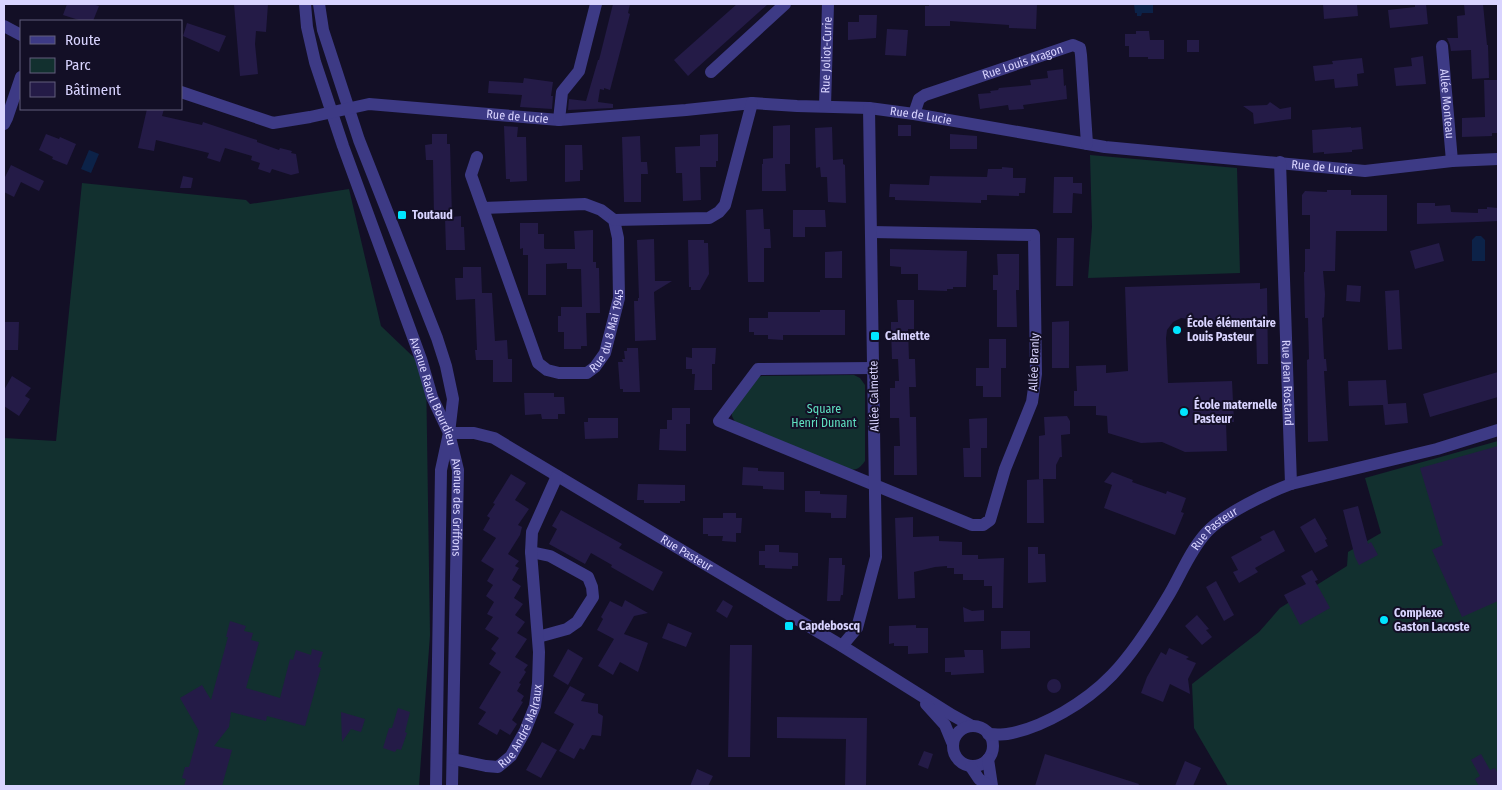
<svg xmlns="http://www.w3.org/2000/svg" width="1502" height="790" font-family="'Fira Sans Condensed',sans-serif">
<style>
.green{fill:#12302f}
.water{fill:#0c2248}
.building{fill:#241b47}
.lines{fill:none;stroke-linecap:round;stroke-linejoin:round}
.minor{stroke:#3d3a85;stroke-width:12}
.poi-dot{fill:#00e5ff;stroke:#130f26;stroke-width:2}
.labels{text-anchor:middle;stroke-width:4;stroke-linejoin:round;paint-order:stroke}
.street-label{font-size:12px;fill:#d9d4ff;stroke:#130f26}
.poi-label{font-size:12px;font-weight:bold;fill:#d9d4ff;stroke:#130f26;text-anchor:start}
.park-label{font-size:12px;fill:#5fe0c0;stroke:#130f26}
</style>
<rect width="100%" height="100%" fill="#130f26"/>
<!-- green -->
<path class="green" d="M1090,155L1237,168L1240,273L1088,278L1092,227Z
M82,183L246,200L250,204L349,189L381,326L426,369L430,635L419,786H4V438L56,441Z
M854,375L860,378L865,385V461C860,468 857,470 849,470L735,422L732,416V411L757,377L762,376Z
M1498,441V786H1228L1194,728L1192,684L1259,632L1280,608L1347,566L1348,552L1381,533L1365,478Z"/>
<!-- water -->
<path class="water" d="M1134,4H1153V13H1142L1141,16H1137V13H1135Z
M89,150L99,154L91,173L81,169Z
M1476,236H1481L1485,240V261H1472V240Z"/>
<!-- building -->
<path class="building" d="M67,4H92L99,6L93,21H82L63,15Z
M234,4H268L266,32L256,31L255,44L258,74L240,76Z
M613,4H630L628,13L630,14L610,90L604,88V90L600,89L598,102L613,104V108L568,110L569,99L586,101L598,60H599Z
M737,4H768L688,76L674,60Z
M929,4H1037L1036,29L1009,28V25L950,21V26H925V6H929Z
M1323,4H1357L1358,16L1324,19Z
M1415,4H1426L1428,24L1390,28L1388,10L1415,7Z
M1464,4H1483L1487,45H1488L1489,78L1472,79L1471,50L1451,51L1450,45L1447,38H1458L1457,16L1465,15Z
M859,15H877L876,38L848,40V22H859Z
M187,23L226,36L219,52L183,36Z
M887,29L908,30L906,56L885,55Z
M1136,31H1149L1150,40H1164V59H1148V57H1129V46H1125V34H1136Z
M1187,40H1199V52H1187Z
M1423,56L1426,84L1396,86L1394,68L1412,66L1411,58Z
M1362,58L1364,73L1357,74L1358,86L1335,88L1334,79L1315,81L1313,66L1333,64L1332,61Z
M1063,69L1064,86L1066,85L1067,99L1023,105L1024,109L1009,110L1008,105L980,109L978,94L991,93L990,91L998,90L999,88L1031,85L1030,80L1048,78L1047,71Z
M524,78L553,82L551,96H553L552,109L520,107L522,95L488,93L489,81L523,83Z
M1484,80H1498V133H1492V136L1462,137V118L1485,117Z
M1270,102L1280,109L1291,107V119L1254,124L1253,113L1243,106L1267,105Z
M147,109H164L162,116L202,125L203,122L257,140V142L279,150L280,148L292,151L291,153L296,154L299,173L291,175L272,169L270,173L258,169L260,163L251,160L252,156L225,148L220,162L207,158L209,153L156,140L154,151L138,148Z
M790,125V164H785L786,191H762V164H763V159L773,158V126Z
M898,125H911V136H898Z
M504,126L518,127L517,137H526L527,181L510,182V179H506Z
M832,127L833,160L843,159V164L845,165L846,203L828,202L827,177H821L820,167L816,168L815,128Z
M1351,127V128L1361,127L1363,149L1352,150V152L1324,154V152L1313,153L1312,130Z
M46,134L59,139L60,137L76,144L67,165L52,159L53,157L39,150Z
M432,134H447V144H450L452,217L461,216V227H464L465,250H446L445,217H434L433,160H426L425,145L432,144Z
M718,134V161H716V167H700L701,200L683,201L682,173H676L675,147L700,146V135Z
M950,134L977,136V149H950Z
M640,136L641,162H647L648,174H641V202H624L622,137Z
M565,145H582L583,170H580V181L565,182Z
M11,165L44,181L39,191L21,182L14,197L4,192V179Z
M1002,167L1013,168V178H1026L1025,193H1019V196L987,195V200H981V203L895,200V197H889L890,184L929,185L930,176L987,177L988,169H1002Z
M183,176L193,178L191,188H180Z
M1054,177H1073V183H1082V194L1073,193L1072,213H1053Z
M1327,190H1351V195H1387V231H1336L1335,271H1323L1325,294L1324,317L1322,318L1324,359H1326L1327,371H1324L1328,441L1308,442L1307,360L1309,359L1308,318H1305L1304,272H1305V249H1310V215H1302V195L1305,191L1327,192Z
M1417,203H1435V206L1450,205L1451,212L1478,213V222L1417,224Z
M1487,207L1498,208V221L1478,222V209H1487Z
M763,209L764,229H770L771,248H764V282H748L746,210Z
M793,210H825L826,227H805V237H793Z
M520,223H538V234H544V248L545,249H575L574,231L593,230V262H596V268H599L600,313H586L587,346H581V349H564V332H558V316H561V307H582L581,269H567V263L546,264V295H528V255H523V248L520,249Z
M1057,238H1074L1073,286H1056Z
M654,239L655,281H672L654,292L656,340L635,341L634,301H638V298H639L637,240Z
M688,240H704V243H708L709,274L700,290H691V287H689Z
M1439,243L1444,261L1415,269L1410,251Z
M890,249L967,251L966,287H953V289H947V291L918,290V274H901V267L890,266Z
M842,251V278H825V252Z
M997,254H1019V290H1016L1017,327H997V290H993V275H998Z
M463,267H481L482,293H492L495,341L507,340L508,359H512V382H493V360H476L475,350H477L475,299L456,300L455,278H463Z
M1260,283V289L1267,288L1268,364H1257L1256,326H1237L1181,318L1173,322L1167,330L1166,338L1168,383L1232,381L1234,422H1226L1227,451L1185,452L1162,442L1141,443L1108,433L1107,416L1096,415V406H1074V391H1077L1076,366L1106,365V373L1128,371L1125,287Z
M1347,285L1361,286L1360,302L1346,301Z
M1399,290L1402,349L1388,350L1385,291Z
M897,300H914V329H908L909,359H915L916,387H909L910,417L890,418V388H895V381H899L898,359H892L891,329V322H898Z
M820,310H845V335H783V340L768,339V335H754V332H749V318H768V312H820Z
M1069,321V368H1052V322Z
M4,322H19L18,350H4Z
M989,339H1006V368H1001V397H983V386H976V368H989Z
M627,348H638L640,392H623V389H620L618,362H623L622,359H625L624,351H627Z
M692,348H716L715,364H712V390H694L695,374H692V369H686V357L692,358Z
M1498,372V397L1430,417L1423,394Z
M12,376L31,388L25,396L30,399L19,416L4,406V390Z
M1386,380L1388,404L1406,403L1408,423L1385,425L1383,405L1349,406L1348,381Z
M524,393H554V397H564L565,414H558V419H542L541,414L525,415Z
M672,408H690V424H686V451L659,450L660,429H667V420H672Z
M1067,416L1070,421V434L1061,435L1062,457H1060L1056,465V479H1039V436L1045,435L1044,417Z
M899,417H916L917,475H894V446H900Z
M588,418H618V438L585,439L584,422H588Z
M987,418V448H981V477H964L963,448H970L969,419Z
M1498,446V601L1462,617L1432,550L1443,545L1420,468Z
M743,467L758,468V471L784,472V490L763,489V486L742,485Z
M1112,472L1133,480L1132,482L1166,494L1167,491L1186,498L1181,512L1184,513L1175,535L1104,508L1112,485L1104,482Z
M511,474L526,483L515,500L529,509L518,525L522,527L520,535L508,554L519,561L515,566L519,568L512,580L521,586L514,598L523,604L515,615L525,622L517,633L527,639L515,657L528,665L524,670L526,672L519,683L521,684L517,691L524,696L521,701L523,702L512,720L517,724L510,735L500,729L497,735L478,724L486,712L479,708L501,672L489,664L496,653L491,649L499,638L485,629L493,617L487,614L494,602L486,596L493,585L487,581L494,569L481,561L496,538L483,530L490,518L487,516L495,504L493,503Z
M1043,479L1044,523H1027V480Z
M638,484L685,485V501H680V503H644V500H637Z
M805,491H820V494L847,495L846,518H831V513L805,512Z
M1358,506L1368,544L1371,542L1378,555L1359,565L1355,557L1343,510Z
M561,510L622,544L619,548L663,572L653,591L611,567L612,565L591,553L585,564L549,544L557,529L552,526Z
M723,513H736V518H742L741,533H736V542L722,541L723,536H708V534H703V518H723Z
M913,517V537L939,536V541L962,542V555H978V559L1004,558L1003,608H992V586H984V580H963V574H954V568H947V566L935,567L914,572L915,598L898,599L895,518Z
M1315,518L1327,539L1325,540L1328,546L1315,553L1300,527Z
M1274,530L1285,551L1255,568L1258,572L1239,583L1233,572L1238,570L1231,557L1262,540L1260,537Z
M765,545H779V552L798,553V566H792V569L765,568V565H759V551H765Z
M1028,547H1038V554H1045L1046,582L1028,583Z
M829,558H842V565H845L843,595H841L840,601H827Z
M1312,570L1318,580L1315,581L1330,608L1300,625L1284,595L1306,584L1301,576Z
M1216,581L1234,615L1224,621L1206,587Z
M625,600L648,613L634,616L624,634L648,643L638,672L620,662L613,675L598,666L614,639L597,630L603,619L601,617L610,601L622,607Z
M723,600L733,606L727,618L716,611Z
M963,607L972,611L984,610V621L964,622Z
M1197,615L1209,629L1206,630L1212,637L1202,645L1185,626Z
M230,621L246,626L244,631L253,633L251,640L259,642L246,688L280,698L290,659L293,660L296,650L311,655L312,649L323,652L318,667L321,668L305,726L267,716L266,721L231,712L229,727L214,746L232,750L222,786H184L186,779L182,778L185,767H189L199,731L180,698L202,685L211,700L228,637H226Z
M668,623L692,633L686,647L662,638Z
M916,625V628H928V653L908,654V646H894V643L889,644V626Z
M1001,631H1030V648L1001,649Z
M730,645H752L750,757H728Z
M1169,648L1189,657L1186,659L1196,663L1188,679L1190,694L1170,684L1163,702L1141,693L1147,677L1161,652L1166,655Z
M568,649L583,658L568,685L553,676Z
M964,650H983L984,673L951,675V672H945V658L965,657Z
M1047 686a7 7 0 1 1 14 0a7 7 0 1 1-14 0Z
M570,686L585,694L581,701L598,704V713L603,716L601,736L592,735L584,750L580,748L574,759L559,751L574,724L554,713Z
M398,708L410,712L405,732L407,733L401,750L397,749L395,752L383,748L389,728H392Z
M341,712L365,719L361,732L351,729L342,742Z
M777,717L867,718L866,786H845L846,739L777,738Z
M542,742L557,750L541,778L526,770Z
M924,751L933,754L928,769L918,765Z
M1045,754L1139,784L1138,786H1035Z
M1481,754L1490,770L1495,768L1498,774V786H1479L1475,779L1480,776L1471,760Z
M1185,761L1201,768L1193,786H1175Z
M697,769L713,776L708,786H690Z"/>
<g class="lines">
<!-- minor -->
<g class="minor">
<path id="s1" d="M305,4L307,27L315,62L343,146L421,359L432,397L449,433L458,470L452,786"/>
<path d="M319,4L323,30L359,140L437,338L446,366L453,399L449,433L441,470L436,786"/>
<path d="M4,26L21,35"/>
<path id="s2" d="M1442,46L1452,161"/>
<path d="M711,72L785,4"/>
<path id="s3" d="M181,92L273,123L310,117L369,104L559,120L686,110L752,103L797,106L869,108L914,114L1105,147L1365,171L1452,161L1498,159"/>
<path id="s4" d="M825,106L828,4"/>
<path id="s5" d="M914,114L919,99L925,95L1073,45L1080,48L1081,55L1087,144"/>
<path d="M559,120L562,92L579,71L596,4"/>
<path d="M4,124L7,118L21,77"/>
<path id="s6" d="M477,157L471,175L538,363L547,370L559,373H587L595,367L605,353L619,298L618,238L614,220L601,210L585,204L483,208"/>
<path id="s7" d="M1280,162L1291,484"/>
<path d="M614,220L709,218L719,212L725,205L752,103"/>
<path d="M871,232L1034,235L1036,374L1032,402L1005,469L990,520L983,525H972L719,421L758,369L873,368"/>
<path id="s8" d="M449,433H474L494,438L842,646L952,715L972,726"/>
<path d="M531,552L550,556L588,577L592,587L593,597L577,622L567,629L538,637"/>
<path d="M842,646L857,628L876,557L869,108"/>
<path d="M926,704L945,725L952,742"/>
<circle cx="973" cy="746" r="20"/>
<path id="s9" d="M988,734C994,734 1001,735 1007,734C1043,728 1086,702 1112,675C1133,653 1151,625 1167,598C1180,577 1189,552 1206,533C1223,514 1267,493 1291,484L1437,449L1498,430"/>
<path id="s10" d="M453,759L486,766L498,767L511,756L525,731L535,706L538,683L539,652L531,552L532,532L557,476"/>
<path d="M988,759L992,786"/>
<path d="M971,767L979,779L989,786"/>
</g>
</g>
<!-- markers -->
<g class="poi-dot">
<rect x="397" y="210" width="10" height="10" rx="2.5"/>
<circle cx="1177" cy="330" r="5"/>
<rect x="870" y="331" width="10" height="10" rx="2.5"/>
<circle cx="1184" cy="412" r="5"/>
<circle cx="1384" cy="620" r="5"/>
<rect x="784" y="621" width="10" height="10" rx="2.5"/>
</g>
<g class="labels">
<!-- street labels -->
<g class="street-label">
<text dy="4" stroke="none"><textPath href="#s4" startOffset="51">Rue Joliot-Curie</textPath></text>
<text dy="4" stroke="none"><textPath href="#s5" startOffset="126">Rue Louis Aragon</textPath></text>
<text dy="4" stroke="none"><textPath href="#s2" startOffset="58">Allée Monteau</textPath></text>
<text dy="4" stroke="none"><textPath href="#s3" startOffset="749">Rue de Lucie</textPath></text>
<text dy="4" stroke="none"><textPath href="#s3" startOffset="344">Rue de Lucie</textPath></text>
<text dy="4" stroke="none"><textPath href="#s3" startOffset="1154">Rue de Lucie</textPath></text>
<text dy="4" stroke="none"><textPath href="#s6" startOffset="319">Rue du 8 Mai 1945</textPath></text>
<text transform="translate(1034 362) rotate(-88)" y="4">Allée Branly</text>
<text dy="4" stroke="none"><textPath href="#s1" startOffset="409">Avenue Raoul Bourdieu</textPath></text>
<text dy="4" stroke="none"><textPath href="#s7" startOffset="221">Rue Jean Rostand</textPath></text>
<text transform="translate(874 396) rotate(-91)" y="4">Allée Calmette</text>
<text dy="4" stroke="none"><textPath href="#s1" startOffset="529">Avenue des Griffons</textPath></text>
<text dy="4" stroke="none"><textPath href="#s9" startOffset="321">Rue Pasteur</textPath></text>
<text dy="4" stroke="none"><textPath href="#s8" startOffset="270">Rue Pasteur</textPath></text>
<text dy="4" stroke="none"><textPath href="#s10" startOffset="94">Rue André Malraux</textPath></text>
</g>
<!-- poi labels -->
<g class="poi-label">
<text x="412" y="219">Toutaud</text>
<text x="1187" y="327">École élémentaire<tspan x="1187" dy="14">Louis Pasteur</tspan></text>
<text x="885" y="340">Calmette</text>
<text x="1194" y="409">École maternelle<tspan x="1194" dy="14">Pasteur</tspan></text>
<text x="1394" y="617">Complexe<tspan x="1394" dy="14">Gaston Lacoste</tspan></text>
<text x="799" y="630">Capdeboscq</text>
</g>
<!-- park labels -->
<g class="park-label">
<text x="824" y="413">Square<tspan x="824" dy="14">Henri Dunant</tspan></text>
</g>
</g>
<!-- border -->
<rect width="1502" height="790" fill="none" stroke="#d9d4ff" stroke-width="10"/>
<!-- legend -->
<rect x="20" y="20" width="162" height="90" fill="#130f26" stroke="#625e7d"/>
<rect x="30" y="36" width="25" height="8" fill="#3d3a85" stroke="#625e7d"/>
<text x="65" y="45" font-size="15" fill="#d9d4ff">Route</text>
<rect x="30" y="58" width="25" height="15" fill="#12302f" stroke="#625e7d"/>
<text x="65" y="70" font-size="15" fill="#d9d4ff">Parc</text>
<rect x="30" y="82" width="25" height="15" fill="#241b47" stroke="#625e7d"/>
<text x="65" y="95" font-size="15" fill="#d9d4ff">Bâtiment</text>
</svg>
